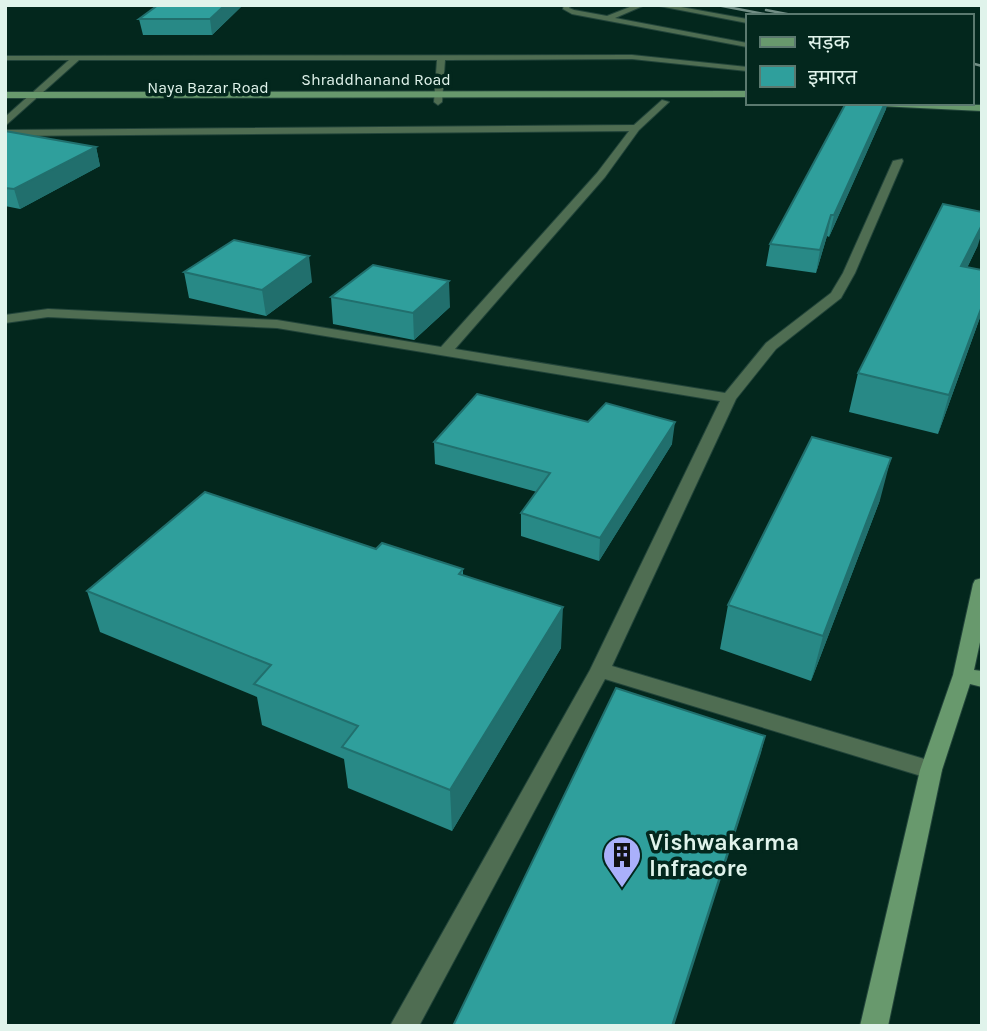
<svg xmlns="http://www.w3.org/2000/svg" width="987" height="1031" font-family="Karla,'Noto Sans Devanagari',sans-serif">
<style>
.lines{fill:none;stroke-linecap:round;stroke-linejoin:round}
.street-casing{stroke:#22443a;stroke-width:2}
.secondary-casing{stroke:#22443a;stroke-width:2}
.street{fill:#4f6d52;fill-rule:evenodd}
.secondary{fill:#68996d;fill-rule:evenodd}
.rail{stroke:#728e85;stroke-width:2.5}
.wall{fill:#288986}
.shaded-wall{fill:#216f6d}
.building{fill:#2f9f9c;stroke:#216f6d;stroke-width:2}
.labels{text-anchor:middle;stroke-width:7;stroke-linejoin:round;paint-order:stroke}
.far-street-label{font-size:16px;fill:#e0f3eb;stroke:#03271d}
.near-poi-label{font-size:23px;font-weight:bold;fill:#e0f3eb;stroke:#03271d;text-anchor:start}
</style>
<rect width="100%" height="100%" fill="#03271d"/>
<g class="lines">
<defs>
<path id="street" d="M564,5H571L569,8L574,10L607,16L635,5H645L615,18L747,43V47L572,14L563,9Z
M654,5H670L747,19V23Z
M632,55L747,67V71L632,59L445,60L442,102L438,105L434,102L437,60H79L5,126V117L69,60H5V56Z
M662,100L669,102L639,130L605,177L455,349L725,393L766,343L831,293L843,273L893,161L902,159L903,161L855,273L841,298L776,349L736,399L612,666L931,761L939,764L942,770L939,776L931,779L605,679L419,1026H390L590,670L720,401L277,328L48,317L5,323V315L48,309L277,320L441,347L597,173L629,131L5,136V130L634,125Z"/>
<path id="secondary" d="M747,91V97L5,98V92Z
M875,103L982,105V111L879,106Z
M982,578V633L974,670L982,671V687L970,684L942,770L888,1026H860L920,770L953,675L973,584L975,580Z"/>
</defs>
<!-- street casing -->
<use href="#street" class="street-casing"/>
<!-- secondary casing -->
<use href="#secondary" class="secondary-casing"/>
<!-- street -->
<use href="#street" class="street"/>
<!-- secondary -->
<use href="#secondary" class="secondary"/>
<!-- rail -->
<path class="rail" d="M717,5L775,16
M766,10L797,16
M971,63L982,66"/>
</g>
<!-- wall -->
<path class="wall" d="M158,5H243L212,35H143L139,19Z
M846,103H887L886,109L829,237L827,236L816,273L766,266L770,244Z
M5,131L96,147L100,166L20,209L5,206Z
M978,245L967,268L982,270V312L938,434L849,412L858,373Z
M184,272L312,282L266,316L189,298Z
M331,297L450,307L414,340L333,324Z
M434,442L672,444L599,561L521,536V513L537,492L435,464Z
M880,500L811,681L720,649L728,605Z
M463,569V575L561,648L452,831L348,788L344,759L262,725L257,697L100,632L87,591Z"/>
<!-- shaded-wall -->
<path class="shaded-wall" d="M225,5H243L212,35L210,19Z
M885,103H887L886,109L829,237L834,215Z
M96,147L100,166L20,209L14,189Z
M831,215L827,236L816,273L820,250Z
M982,225V232L978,245L951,301L961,266Z
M309,256L312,282L266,316L262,290Z
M449,281L450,307L414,340L413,313Z
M982,306V312L938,434L949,395Z
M675,422L672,444L599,561L600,538Z
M891,458L880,500L811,681L823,636Z
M563,607L561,648L452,831L450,790Z
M765,736L761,753L674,1026H672Z"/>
<!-- building -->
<path class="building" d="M158,5H225L210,19H139Z
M846,103H885L834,215H831L820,250L770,244Z
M5,131L96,147L14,189L5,188Z
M943,204L982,212V225L961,266L982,270V306L949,395L858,373Z
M234,240L309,256L262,290L184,272Z
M373,265L449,281L413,313L331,297Z
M477,394L588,422L606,403L675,422L600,538L521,513L550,473L434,442Z
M812,437L891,458L823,636L728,605Z
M205,492L376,549L382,543L463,569L459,574L563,607L450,790L342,747L358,726L254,684L271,665L87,591Z
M616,688L765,736L672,1026H453Z"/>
<!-- icons -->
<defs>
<symbol id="building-pin" viewBox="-11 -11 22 30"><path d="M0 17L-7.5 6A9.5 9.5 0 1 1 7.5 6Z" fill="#aab0fb" stroke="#03271d"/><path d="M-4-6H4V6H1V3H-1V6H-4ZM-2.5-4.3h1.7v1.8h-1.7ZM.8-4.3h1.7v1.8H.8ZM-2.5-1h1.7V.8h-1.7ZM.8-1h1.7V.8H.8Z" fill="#111"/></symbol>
</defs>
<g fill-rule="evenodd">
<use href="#building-pin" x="600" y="833" width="44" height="60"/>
</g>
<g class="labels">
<!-- far-street labels -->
<g class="far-street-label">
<text x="376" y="85">Shraddhanand Road</text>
<text x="208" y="93">Naya Bazar Road</text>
</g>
<!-- near-poi labels -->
<g class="near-poi-label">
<text x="649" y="850">Vishwakarma<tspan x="649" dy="26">Infracore</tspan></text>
</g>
</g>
<!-- border -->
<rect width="987" height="1031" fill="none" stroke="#e0f3eb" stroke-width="14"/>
<!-- legend -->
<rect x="746" y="14" width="228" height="91" fill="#03271d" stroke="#5b796f" stroke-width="2"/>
<rect x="760" y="37" width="35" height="10" fill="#68996d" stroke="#5b796f" stroke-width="2"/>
<text x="808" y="49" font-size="21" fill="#e0f3eb">सड़क</text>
<rect x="760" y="66" width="35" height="21" fill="#2f9f9c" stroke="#5b796f" stroke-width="2"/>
<text x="808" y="84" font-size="21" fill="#e0f3eb">इमारत</text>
</svg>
